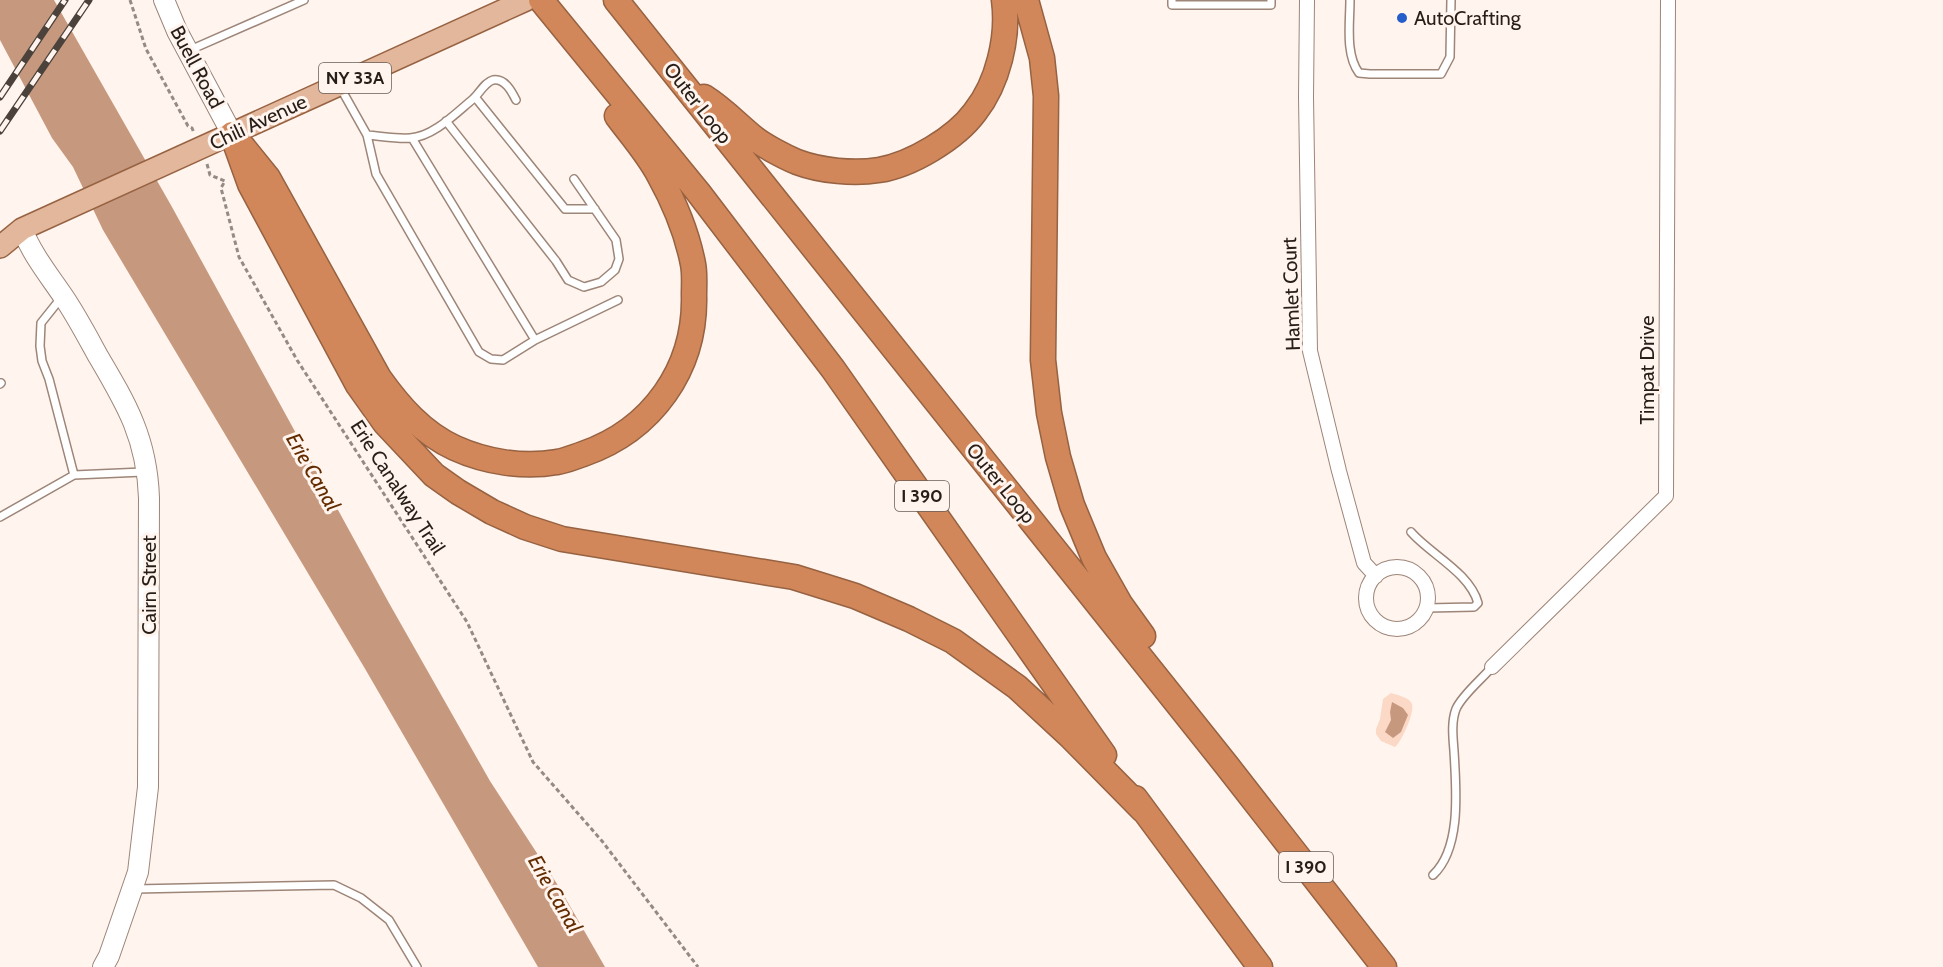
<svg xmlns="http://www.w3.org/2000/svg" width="1943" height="967" font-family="Cabin,sans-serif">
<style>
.green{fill:#fbd9c6}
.water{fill:#c6997f}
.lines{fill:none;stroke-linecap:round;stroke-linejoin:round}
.lane-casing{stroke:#9d8578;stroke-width:10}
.street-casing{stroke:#9d8578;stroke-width:16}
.secondary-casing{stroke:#9d8578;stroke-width:22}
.primary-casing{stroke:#966242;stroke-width:24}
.highway-casing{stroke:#966242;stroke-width:27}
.path{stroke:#958b85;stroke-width:3;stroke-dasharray:4.5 3;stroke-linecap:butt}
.lane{stroke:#fff;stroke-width:7}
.street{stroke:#fff;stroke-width:14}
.secondary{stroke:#fff;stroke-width:20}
.primary{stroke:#e3b79b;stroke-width:21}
.highway{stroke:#d18759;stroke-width:24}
.rail-casing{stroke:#4b423c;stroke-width:7}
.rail{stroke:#fff4ee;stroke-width:4.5;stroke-dasharray:14;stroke-linecap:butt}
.poi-dot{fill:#255dca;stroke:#fff4ee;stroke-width:2}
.labels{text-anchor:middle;stroke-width:6;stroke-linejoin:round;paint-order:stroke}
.shield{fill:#fff4ee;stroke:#685e58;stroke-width:1.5}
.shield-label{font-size:18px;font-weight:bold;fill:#271e18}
.poi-label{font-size:20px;fill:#271e18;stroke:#fff4ee;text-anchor:start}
.street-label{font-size:20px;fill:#271e18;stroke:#fff4ee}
.water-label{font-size:21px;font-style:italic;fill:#632b00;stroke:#fff4ee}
</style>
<rect width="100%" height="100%" fill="#fff4ee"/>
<!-- green -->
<path class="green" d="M1391,693C1397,695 1409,697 1412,704C1415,712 1401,743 1395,747L1381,741L1376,734V729L1380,719L1383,699Z"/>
<!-- water -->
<path class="water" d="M0,0H54L172,207L389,603L490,781L559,887L605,967H538L364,667L103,230L73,167L52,138L0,40Z
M1392,702L1403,708L1408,715L1401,732L1393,738L1385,732L1391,720L1390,712Z"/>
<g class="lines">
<defs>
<path id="lane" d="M1172,0V5H1271V0
M1350,0C1350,23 1345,54 1359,73L1370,74H1441L1450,57L1451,0
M190,50L304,0
M340,87L367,135L376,174L479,352L491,359L503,360L535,340L618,300
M475,97L565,209H595
M446,121L556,261L568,280L584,287L601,282L615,270L619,259L616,240L574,179
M367,135C381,136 396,139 410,138C433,137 456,113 473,99C479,94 485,82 493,80C505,78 512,92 516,100
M412,138L535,340
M61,298L41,323L40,346L42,361L49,379L74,475L143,472
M0,384L1,383
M0,517L74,475
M1411,532C1430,554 1470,573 1478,603L1474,607L1427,608
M1433,875C1462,848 1456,788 1454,751C1453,738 1451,722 1456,709C1462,695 1482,679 1492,667
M135,889L334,885L361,898L389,920L417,967"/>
<path id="street" d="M1307,0L1306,97L1310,351L1339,471L1364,563L1376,576
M1366 598a31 31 0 1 1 62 0a31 31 0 1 1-62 0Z
M1492,667L1666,496L1668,0"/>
<path id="secondary" d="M164,0L177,31L232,134
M22,229C32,254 48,274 63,296C76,315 87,336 98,356C127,405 147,439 149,498L148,787L138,872L109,956L103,967"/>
<path id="primary" d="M0,247L22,229L526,0"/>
<path id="highway" d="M541,0L698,192L833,369L1104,755
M616,0L1228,767L1384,967
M1026,0L1042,58L1046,96L1043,360L1049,413L1058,457L1072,505L1094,558L1120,604L1143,636
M704,97C723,109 737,124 754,138C764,146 785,157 797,162C821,171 854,174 879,170C911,165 956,138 975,112C998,83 1009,37 1004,0
M232,134L250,184L358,385L385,423L434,475L458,492L492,512L525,527L562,539L794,577L855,596L909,619L953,641L1017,687L1070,736L1143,810
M243,147L268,178L379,378C399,406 422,433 455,448C486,462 523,468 557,462C565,461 574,457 583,454C652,430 696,369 694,295C694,285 695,274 693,264C687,233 674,202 659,175C648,154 631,135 617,116
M1135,798L1260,967"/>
</defs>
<!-- lane casing -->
<use href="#lane" class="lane-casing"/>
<!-- street casing -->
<use href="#street" class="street-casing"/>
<!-- secondary casing -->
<use href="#secondary" class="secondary-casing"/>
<!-- primary casing -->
<use href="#primary" class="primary-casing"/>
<!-- highway casing -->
<use href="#highway" class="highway-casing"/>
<!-- path -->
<path class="path" d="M130,0L146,49L188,126L192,128L194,133
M207,164L210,175L225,181L221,188L239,257L297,360L467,622L533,762L602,841L698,967"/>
<!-- lane -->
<use href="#lane" class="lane"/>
<!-- street -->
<use href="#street" class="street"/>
<!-- secondary -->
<use href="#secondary" class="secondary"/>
<!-- primary -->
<use href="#primary" class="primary"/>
<!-- highway -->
<use href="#highway" class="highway"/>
<defs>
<path id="rail" d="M0,97L65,0
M0,131L89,0"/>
</defs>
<!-- rail casing -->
<use href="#rail" class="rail-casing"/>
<!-- rail -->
<use href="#rail" class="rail"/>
</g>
<!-- markers -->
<circle class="poi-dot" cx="1402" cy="18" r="6"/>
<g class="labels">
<!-- shield labels -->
<g class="shield">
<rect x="319" y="63" width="72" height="30" rx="4.5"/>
<rect x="895" y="481" width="54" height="30" rx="4.5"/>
<rect x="1279" y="852" width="54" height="30" rx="4.5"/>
</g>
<g class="shield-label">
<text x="355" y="84">NY 33A</text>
<text x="922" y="502">I 390</text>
<text x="1306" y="873">I 390</text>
</g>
<!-- poi labels -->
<g class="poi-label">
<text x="1414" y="25">AutoCrafting</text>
</g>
<!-- street labels -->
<g class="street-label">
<text transform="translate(197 67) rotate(62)" y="7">Buell Road</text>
<text transform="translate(698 103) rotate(52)" y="7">Outer Loop</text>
<text transform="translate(258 122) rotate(-25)" y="7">Chili Avenue</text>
<text transform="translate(1291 294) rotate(-92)" y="7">Hamlet Court</text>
<text transform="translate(1647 370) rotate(-90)" y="7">Timpat Drive</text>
<text transform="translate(1001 483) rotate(51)" y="7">Outer Loop</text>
<text transform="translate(398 487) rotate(57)" y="7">Erie Canalway Trail</text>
<text transform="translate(149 585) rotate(-90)" y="7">Cairn Street</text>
</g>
<!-- water labels -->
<g class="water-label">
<text transform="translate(313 472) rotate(60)" y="7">Erie Canal</text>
<text transform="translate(555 894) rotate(60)" y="7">Erie Canal</text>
</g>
</g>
</svg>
